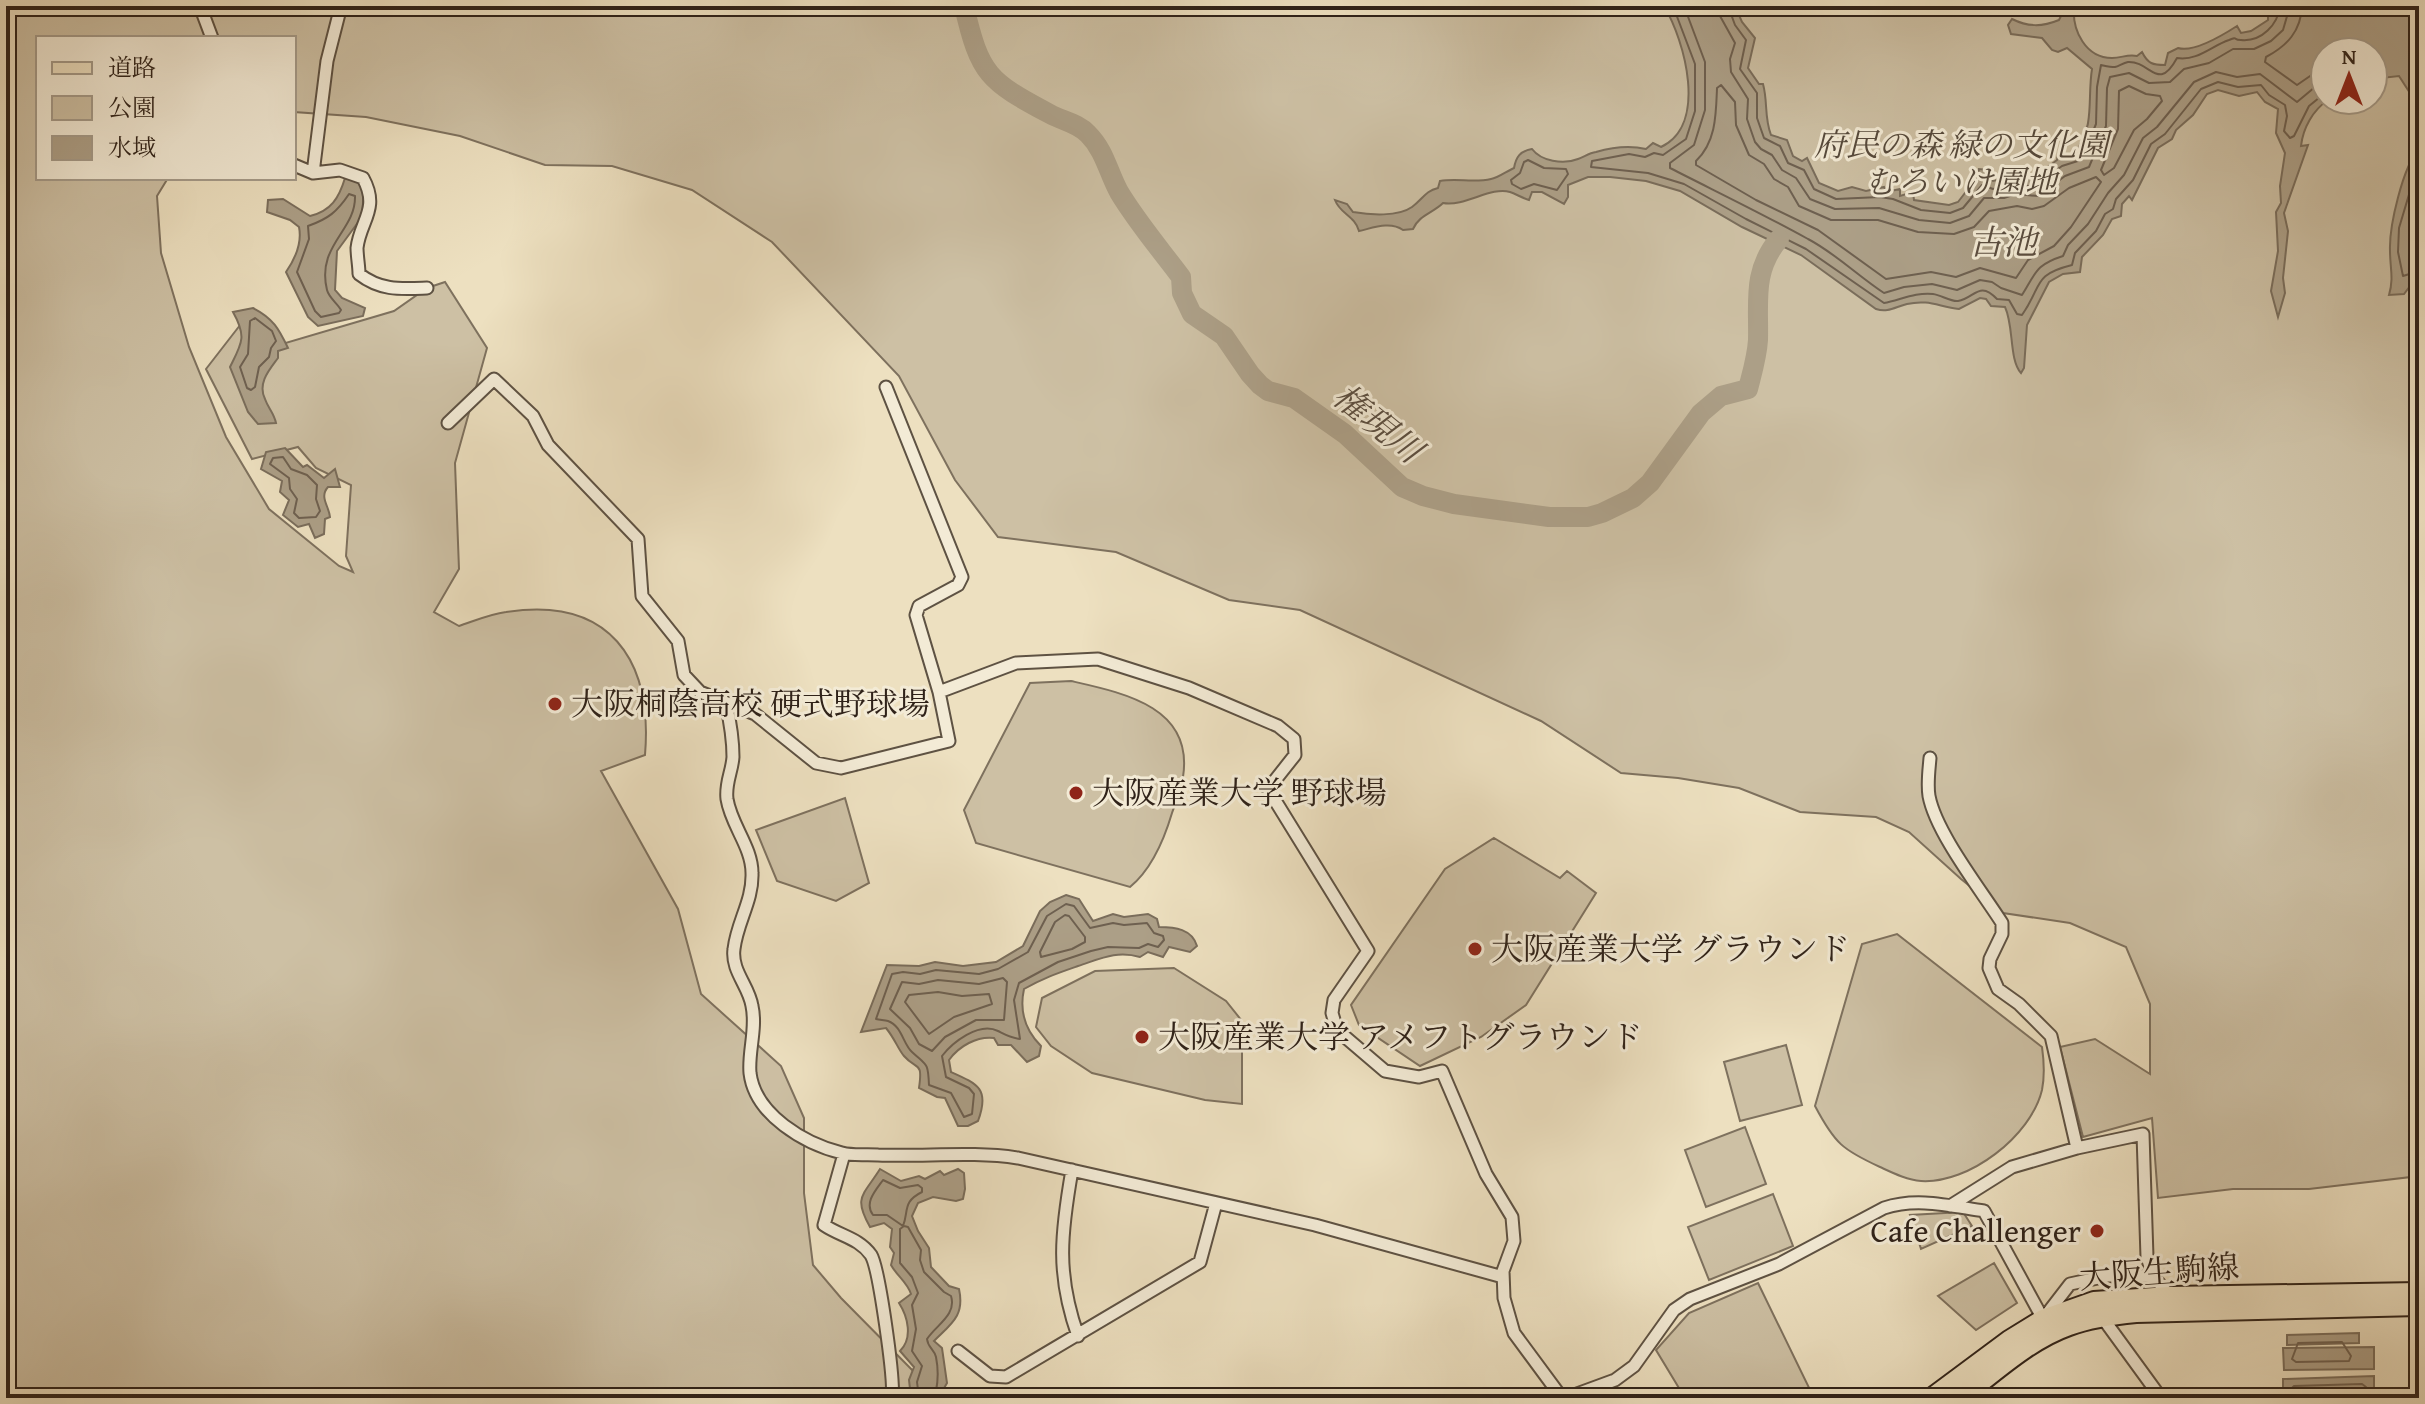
<svg xmlns="http://www.w3.org/2000/svg" width="2425" height="1404" font-family="'Gentium Book Plus','Noto Serif JP',serif">
<style>
.green{fill:#cdc0a4;stroke:#7e715e;stroke-width:2;fill-rule:evenodd}
.water{fill:#ac9f87;stroke:#7a6d5b;stroke-width:2}
.lines{fill:none;stroke-linecap:round;stroke-linejoin:round}
.shore{stroke:#6e6050;stroke-width:2}
.river{stroke:#ac9f87;stroke-width:20}
.minor-casing{stroke:#5e5243;stroke-width:15}
.primary-casing{stroke:#2f2219;stroke-width:22}
.minor{stroke:#f3ebd6;stroke-width:11}
.primary{stroke:#ede0c0;stroke-width:18}
.poi-dot{fill:#8f2418;stroke:#f3ebd6;stroke-width:3}
.labels{text-anchor:middle;stroke-width:6;stroke-linejoin:round;paint-order:stroke}
.park-label{font-size:32px;font-style:italic;fill:#564a3c;stroke:#f3ebd6}
.poi-label{font-size:32px;fill:#2f2219;stroke:#f3ebd6;text-anchor:start}
.street-label{font-size:32px;fill:#2f2219;stroke:#f3ebd6}
.water-label{font-size:34px;font-style:italic;fill:#5b4e40;stroke:#f3ebd6}
</style>
<rect width="100%" height="100%" fill="#ede0c0"/>
<filter id="stains"><feTurbulence type="fractalNoise" baseFrequency=".0025" numOctaves="4"/><feColorMatrix values="0 0 0 0 .2 0 0 0 0 .09 0 0 0 0 .02 0 0 0 .5 -.17"/></filter>
<radialGradient id="worn" r=".72"><stop offset=".6" stop-color="#630" stop-opacity="0"/><stop offset="1" stop-color="#630" stop-opacity=".3"/></radialGradient>
<!-- green -->
<path class="green" d="M6,6H2419V1176L2309,1189H2233L2158,1198L2152,1118L2083,1137L2060,1047L2095,1039L2150,1074V1004L2126,947L2070,923L2003,913L1961,879L1909,832L1876,817L1800,812L1739,788L1678,778L1621,773L1541,721L1300,610L1229,600L1116,552L998,537L955,480L899,376L772,242L692,190L612,166L545,165L460,136L366,117L294,112V38H38V178H168L157,196L161,253L189,347L226,437L269,509L339,566L353,572L346,556L351,485L316,468L298,447L252,459L206,369L244,320L279,345L394,311L427,288L445,282L487,348L455,463L459,569L434,612L459,626C474,621 490,614 506,612C609,596 653,659 645,755L601,771L678,909L701,994L781,1066L804,1118V1193L813,1265L841,1298L921,1379L945,1398H6ZM2325,52H2373V100H2325Z
M1071,681C1124,693 1194,707 1183,777C1181,789 1176,802 1172,813C1164,840 1152,869 1130,887L976,843L964,810L1030,683Z
M845,798L869,883L836,901L777,881L756,830Z
M1494,838L1560,878L1567,871L1596,893L1526,1005L1481,1037L1420,1066L1359,1025L1351,1005L1445,869Z
M1897,934L2042,1047C2044,1061 2045,1075 2042,1090C2031,1136 1969,1184 1921,1181C1907,1180 1893,1173 1880,1167C1843,1150 1835,1144 1815,1106L1862,944Z
M1174,968L1226,1001L1242,1021V1104L1205,1100L1092,1073L1051,1046L1036,1027L1042,998L1095,971Z
M1786,1045L1802,1105L1740,1121L1724,1062Z
M1745,1127L1766,1184L1706,1207L1685,1150Z
M1773,1194L1793,1246L1709,1280L1688,1227Z
M1963,1212L1972,1226L1921,1249L1910,1215Z
M1994,1263L2017,1303L1976,1330L1938,1296Z
M1758,1283L1814,1398H1685L1656,1350L1689,1313Z"/>
<!-- water -->
<path class="water" d="M1664,6H1735L1742,22L1755,38L1748,68L1759,84H1763C1768,102 1764,117 1771,135L1787,140L1793,156L1802,161L1807,158L1819,183L1838,191L1852,187L1866,191L1884,187L1886,192L1900,189V196L1913,192L1914,200L1949,205L1958,202L1978,176L1979,169L1988,170L1987,177L1993,181L2018,175L2032,179L2057,160L2058,154L2068,158L2076,154C2079,147 2087,130 2088,123C2091,106 2089,87 2092,69L2067,48L2058,52L2052,50L2042,38L2011,34L2008,25L2012,19C2028,27 2042,27 2059,20L2066,6L2074,7C2072,31 2086,58 2112,58C2122,58 2127,54 2137,56L2142,52C2148,64 2153,65 2165,65L2168,53L2178,48C2194,53 2223,35 2237,26L2241,33L2251,31L2268,20V14L2274,6H2419V107L2399,76L2373,79V52H2325V100H2328C2313,110 2303,128 2301,146L2308,145L2284,213L2288,231L2283,278L2285,293L2278,317L2271,291L2278,251L2276,212L2281,203L2280,186L2285,153L2276,133L2278,109L2265,102L2257,92L2239,96L2218,90L2207,94L2193,115L2176,130L2172,139L2158,148L2132,200L2129,196L2122,204L2121,216L2112,219L2103,235L2082,257L2080,272L2063,274L2049,282L2027,325L2024,368L2021,373C2009,360 2014,326 2005,307L1991,306L1986,299L1980,298L1959,309C1939,307 1929,299 1907,304C1895,307 1888,313 1876,309L1801,255L1742,227L1680,191L1646,181L1610,177H1588L1568,185V197L1564,204L1542,192H1532L1529,200C1522,198 1516,194 1510,192C1491,186 1465,207 1443,203C1433,213 1419,215 1413,229L1403,230C1390,221 1373,228 1359,231C1355,216 1340,214 1335,200L1347,204L1353,212C1370,215 1398,217 1412,207C1423,199 1425,191 1438,188L1440,181C1457,178 1474,183 1491,179C1498,178 1507,171 1514,168C1516,157 1520,151 1532,149C1541,161 1563,165 1578,159C1584,157 1589,153 1596,152C1613,147 1629,145 1646,149L1653,143L1661,147C1708,125 1685,41 1664,6Z
M2419,149V274L2404,294L2389,295C2394,278 2390,268 2390,251C2389,226 2403,166 2419,149Z
M345,178L357,181L364,188L362,217L337,251L335,290L342,298L365,308L363,316L318,326L308,317L286,272C295,259 302,242 299,227L290,220L267,212L268,200L283,199L310,216C331,211 339,198 345,178Z
M253,308C273,318 279,329 288,348L278,351V358C270,369 257,383 265,399C268,408 274,413 276,423L258,424L248,412L230,367C242,343 247,337 233,312Z
M285,448L303,467L307,465L324,478L335,469L340,487H328C319,497 329,506 330,517L325,519L324,534L315,538L309,524L298,527L283,515L289,500L280,492L282,481L261,469L266,452Z
M1066,895L1079,899L1093,921L1113,914L1124,917L1148,914L1157,919L1159,927C1175,927 1192,929 1197,946L1190,952L1169,947L1163,957L1148,952L1140,957C1116,950 1100,959 1078,966C1058,973 1043,978 1024,989C1019,1012 1025,1030 1041,1046L1039,1056L1027,1062L1011,1045H998L994,1038C977,1036 959,1046 949,1060L951,1072C978,1084 990,1089 978,1121L968,1126H958L945,1098L937,1097L919,1088C923,1060 917,1071 904,1056C898,1049 895,1039 886,1028L861,1032L887,965L919,966L935,962L963,966L996,962L1023,946L1040,911L1050,902Z
M880,1169L901,1181L919,1176L925,1179L940,1171L944,1175L958,1169L964,1173L965,1189L963,1199L956,1201L933,1197L918,1203L912,1216L918,1231L929,1248L931,1267L949,1286L959,1289C965,1316 951,1324 934,1341L942,1348L947,1383L943,1390L949,1398H911L909,1380L914,1367L900,1351C913,1338 908,1317 899,1303L911,1294C907,1282 897,1276 891,1265L894,1253L890,1247L892,1229L884,1223L870,1227C853,1197 863,1196 880,1169Z
M2359,1333V1343L2287,1345V1335Z
M2374,1347V1369L2284,1370L2283,1348Z
M2374,1376V1398H2283V1379Z"/>
<g class="lines">
<!-- shore -->
<path class="shore" d="M1673,6L1695,64V111L1686,139L1663,155L1654,153L1645,157L1629,154L1592,161L1591,167L1648,173L1684,184L1746,219L1806,249L1884,303C1900,300 1916,292 1933,294C1941,295 1951,302 1958,301C1975,298 1979,280 1997,299L2009,300L2017,314L2022,315C2043,285 2032,275 2072,265L2075,253L2096,231L2105,214L2113,209L2116,199L2133,180L2151,144L2165,134L2201,89L2218,82L2238,87L2261,85L2269,95L2285,105L2287,116L2284,131L2290,138L2294,136L2309,106L2325,93
M1684,6L1705,62V110L1694,145L1670,163V168C1715,191 1763,214 1808,239C1835,253 1858,276 1884,293L1904,287L1932,284L1957,290L1980,280L1992,282L2001,288L2022,295C2036,273 2035,265 2063,256L2068,245L2088,224L2108,193L2124,175L2143,138L2157,127L2194,82L2216,72L2237,77L2260,74L2297,102L2315,87L2325,82
M1718,6L1720,16L1735,43L1730,59L1731,72L1748,99L1747,119L1755,142L1761,149L1772,155L1782,170L1796,178L1810,199L1835,209L1879,208L1919,220L1950,223L1969,216L1984,198H2004L2016,194L2038,196L2065,176L2089,167L2106,126L2107,88L2110,77L2129,73L2149,83L2170,82L2184,69L2209,63L2233,49H2254L2271,41L2283,30L2290,6
M1728,6L1735,25L1746,40L1740,69L1757,93V118L1764,138L1780,146L1788,163L1804,170L1814,189L1836,199L1880,197L1893,199L1921,210L1950,213L1963,208L1982,185L1993,189L2017,184L2033,187L2062,166L2081,160L2096,124L2097,87L2101,65C2106,66 2110,67 2115,67C2119,66 2123,63 2128,62C2151,61 2158,93 2177,58C2198,61 2211,46 2229,40C2239,36 2232,40 2241,40C2262,42 2278,24 2280,6
M2302,6C2301,31 2287,46 2266,57L2265,62L2297,85L2313,74L2325,70
M1721,85L1735,102L1736,125L1749,155L1764,164L1774,179L1788,187L1799,206L1831,220H1878L1918,232L1954,234L1974,227L1989,211L2017,206L2032,209L2044,206L2069,188L2096,177L2101,182L2071,227L2054,246L2028,260L2016,278L1980,268L1956,277L1931,272L1886,279L1818,230L1756,200L1696,165V161C1716,142 1716,115 1717,88Z
M2129,86L2146,94L2160,96L2162,101L2147,119L2134,130L2114,168L2104,175L2101,170L2118,129L2119,91Z
M1528,160L1544,168L1566,169L1568,174L1557,190L1534,184L1521,189L1512,184L1511,180L1520,173L1524,162Z
M2419,161L2399,228L2398,252L2403,276L2419,271
M349,194L355,196C356,231 316,245 327,290C329,298 338,304 341,310L339,313L321,317L315,311L297,272L309,239L308,226C328,219 337,212 349,194Z
M255,318L272,331L276,341L271,348L269,357L259,367L255,387L251,390L247,388L240,367L248,354L250,321Z
M283,457L291,469L307,475L317,485L316,499L320,511L316,517L299,518L294,513L297,499L290,489L289,478L270,464L273,458Z
M1066,904L1074,906L1090,928L1113,923L1124,925L1147,923L1154,933L1163,936L1164,940L1158,947L1148,944L1139,948L1108,947L1091,951L1058,962L1019,983L1014,1000L1020,1039C1011,1038 1006,1035 998,1031C979,1021 952,1043 942,1056L946,1077L969,1088L974,1094L972,1114L964,1117L951,1093L929,1085C928,1062 927,1066 912,1052C903,1044 902,1026 888,1021C884,1020 880,1020 876,1019L892,974L903,972L920,974L936,970L979,974L998,969L1028,952L1047,916Z
M1065,915L1069,916L1085,937V942L1072,949L1041,957L1040,952L1055,922Z
M1003,978L1007,982L1004,1020H976L945,1037L932,1051L919,1044L910,1028L890,1009L902,982L919,984L938,980L979,984Z
M938,992L962,996L989,994L992,1004L954,1017L929,1034L905,1002L909,995Z
M883,1180L900,1188L918,1185L922,1188V1192C902,1202 909,1211 903,1226L887,1215H873C864,1203 875,1191 883,1180Z
M2342,1342L2351,1356L2349,1361L2296,1362L2292,1359L2298,1343Z
M919,1398L917,1382L922,1366L912,1351L916,1329L912,1305L918,1293L912,1277L900,1263V1229L904,1226L908,1227L921,1250L920,1260L924,1272L944,1292L951,1296C957,1315 936,1325 927,1339C928,1348 934,1349 936,1357C938,1367 938,1381 936,1391L939,1398
M2291,1398V1389L2294,1386L2362,1384L2366,1387L2367,1398"/>
<!-- river -->
<path class="river" d="M964,6C980,75 988,81 1050,114C1063,121 1078,123 1088,134C1105,151 1108,172 1119,192C1137,222 1160,249 1181,277L1182,293L1192,314L1224,336L1250,374L1260,385L1268,391L1294,398L1345,434L1402,487L1423,496L1454,504L1549,517H1588L1602,513L1633,498L1650,483L1701,413L1721,396L1748,389C1752,373 1757,357 1758,340C1759,302 1752,271 1779,239"/>
<defs>
<path id="minor" d="M200,6L212,38
M294,165L313,173L340,170L363,178C380,209 360,221 357,248C357,256 359,266 359,274C381,291 401,289 427,288
M313,173L327,61L341,6
M886,387L962,577L958,585L919,606L916,615L939,692
M448,423L494,379L533,416L548,445L638,539L642,596L678,641L684,675L700,692L755,714L816,763L841,768L949,741L939,692L1016,663L1098,659L1189,688L1278,726L1294,739L1295,755L1268,789L1368,951L1334,1000L1332,1013L1337,1030L1385,1071L1419,1077L1442,1071L1486,1174L1512,1217L1514,1241L1503,1271L1504,1298L1514,1333L1562,1398
M726,703C730,721 733,738 733,757C732,772 725,783 727,799C731,825 752,847 752,873C753,901 737,922 734,949C731,971 749,986 752,1006C757,1028 748,1052 750,1073C755,1115 805,1144 842,1153C853,1156 866,1154 878,1155C924,1157 972,1151 1018,1158L1315,1225L1503,1277
M1930,758C1929,770 1927,784 1929,796C1936,833 1981,890 2002,923V934L1990,959L1989,968L1998,989L2019,1004L2051,1036L2077,1148
M844,1154L824,1225C840,1236 859,1238 871,1255C879,1268 895,1381 892,1398
M1072,1170C1061,1233 1056,1274 1078,1336
M1950,1206L2012,1167L2077,1148L2143,1134L2147,1257L2153,1276L2170,1296
M2102,1317L2161,1398
M958,1351L990,1376L1006,1377L1200,1262L1216,1203
M1566,1398L1615,1380L1634,1366L1674,1310L1690,1299L1779,1264L1884,1208C1917,1197 1950,1206 1984,1211L2043,1319L2070,1284L2107,1276H2153"/>
<path id="primary" d="M1931,1398L2009,1340L2043,1319L2094,1301L2170,1296L2419,1292
M1961,1398C1994,1373 2029,1340 2069,1326C2091,1318 2114,1315 2136,1313L2419,1306"/>
</defs>
<!-- minor casing -->
<use href="#minor" class="minor-casing"/>
<!-- primary casing -->
<use href="#primary" class="primary-casing"/>
<!-- minor -->
<use href="#minor" class="minor"/>
<!-- primary -->
<use href="#primary" class="primary"/>
</g>
<!-- markers -->
<g class="poi-dot">
<circle cx="555" cy="704" r="8"/>
<circle cx="1076" cy="793" r="8"/>
<circle cx="1475" cy="949" r="8"/>
<circle cx="1142" cy="1037" r="8"/>
<circle cx="2097" cy="1231" r="8"/>
</g>
<g class="labels">
<!-- park labels -->
<g class="park-label">
<text x="1961" y="156">府民の森 緑の文化園<tspan x="1961" dy="37">むろいけ園地</tspan></text>
</g>
<!-- poi labels -->
<g class="poi-label">
<text x="571" y="715">大阪桐蔭高校 硬式野球場</text>
<text x="1092" y="804">大阪産業大学 野球場</text>
<text x="1491" y="960">大阪産業大学 グラウンド</text>
<text x="1158" y="1048">大阪産業大学 アメフトグラウンド</text>
<text x="2081" y="1242" text-anchor="end">Cafe Challenger</text>
</g>
<!-- street labels -->
<g class="street-label">
<text transform="translate(2159 1272) rotate(-4)" y="11">大阪生駒線</text>
</g>
<!-- water labels -->
<g class="water-label">
<text x="2003" y="254">古池</text>
<text transform="translate(1378 423) rotate(39)" y="12">権現川</text>
</g>
</g>
<!-- margin -->
<rect width="2425" height="1404" fill="none" stroke="#ede0c0" stroke-width="32"/>
<rect x="8" y="8" width="2409" height="1388" fill="none" stroke="#2f2219" stroke-width="4"/>
<rect x="16" y="16" width="2393" height="1372" fill="none" stroke="#2f2219" stroke-width="2"/>
<!-- legend -->
<rect x="36" y="36" width="260" height="144" fill="#f3ebd6" stroke="#a59b8a" stroke-width="2"/>
<rect x="52" y="62" width="40" height="12" fill="#ede0c0" stroke="#a59b8a" stroke-width="2"/>
<text x="108" y="76" font-size="24" fill="#2f2219">道路</text>
<rect x="52" y="96" width="40" height="24" fill="#cdc0a4" stroke="#a59b8a" stroke-width="2"/>
<text x="108" y="116" font-size="24" fill="#2f2219">公園</text>
<rect x="52" y="136" width="40" height="24" fill="#ac9f87" stroke="#a59b8a" stroke-width="2"/>
<text x="108" y="156" font-size="24" fill="#2f2219">水域</text>
<!-- north arrow -->
<g transform="translate(2349 76)"><circle r="38" fill="#f3ebd6" stroke="#a59b8a" stroke-width="2"/>
<path d="M0-6L14 30L0 20L-14 30Z" fill="#8f2418"/>
<text y="-12" font-size="22" font-weight="bold" text-anchor="middle" fill="#2f2219">N</text>
</g>
<rect width="100%" height="100%" filter="url(#stains)"/>
<rect width="100%" height="100%" fill="url(#worn)"/>
</svg>
